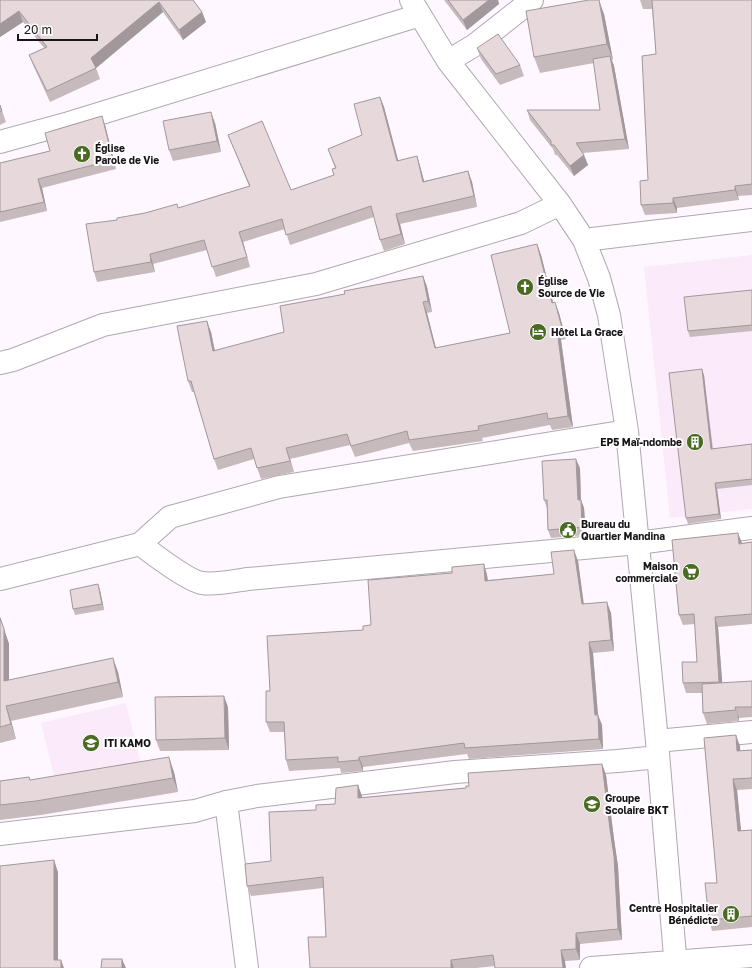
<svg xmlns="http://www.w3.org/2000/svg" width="752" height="968" font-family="'Golos Text',sans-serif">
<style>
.built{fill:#faeafa}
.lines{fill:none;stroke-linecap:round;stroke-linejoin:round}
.street-casing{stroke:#b0a7b0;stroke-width:24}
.street{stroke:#fff;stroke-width:22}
.wall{fill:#c7babd}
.shaded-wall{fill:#a2979a}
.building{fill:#e7d8dc;stroke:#a2979a}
.labels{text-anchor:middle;stroke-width:4;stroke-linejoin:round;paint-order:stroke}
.poi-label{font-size:10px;font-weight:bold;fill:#181418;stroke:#fff;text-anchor:start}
</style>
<rect width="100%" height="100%" fill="#fff7ff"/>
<!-- built -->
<path class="built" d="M752,255V509L670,518L644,267Z
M126,703L141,764L56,784L41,723Z"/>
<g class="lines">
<defs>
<path id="street" d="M411,0L448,61L560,204L584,240L599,278L609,315L627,431L657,741L676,968
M448,61L475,45L532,0
M0,142L69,123L420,15
M584,240L752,220
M0,363L13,360L103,325L316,284L521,223L560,204
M140,544C153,554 188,581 202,583C217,585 233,581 248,579L638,543L752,528
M0,579L140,544L170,517L279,487L627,431
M657,741L752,732
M226,802L247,968
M0,834L195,811L226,802L257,796L455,772L618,761L658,757
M591,968L752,956"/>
</defs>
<!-- street casing -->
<use href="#street" class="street-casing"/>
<!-- street -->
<use href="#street" class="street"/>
</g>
<!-- wall -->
<path class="wall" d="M0,0H193L202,12L206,22L183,40L163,12L96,68L100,79L50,102L33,65L29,55L44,48L23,22L0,37Z
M444,0H498L499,4L467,30Z
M640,0H752V195L738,196L739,200L677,208V213L645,215L641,205L648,180L656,54L652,9H643Z
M604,14L613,60H612L614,66L629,149L583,153L588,165L574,176L557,155H555L553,149L530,120L527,110H600L594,63L540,73L534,57Z
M477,48L520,65L524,76L500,85L481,59Z
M380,97L384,107L398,161L417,156L420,166L424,181L468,171L472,182L477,207L400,224L405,244L384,251L380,240L374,217L290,245L285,229L243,242L250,267L216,277L207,250L153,264L155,272L97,282L94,272L117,220L179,208L249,186L228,135L291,190L334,175L335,168L328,149L362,135Z
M0,105L6,122L0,125Z
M215,123L221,152L173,161L169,150Z
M105,125L116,169L42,188L47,211L0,222V163L50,151Z
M537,244L541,255L553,302L559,313L566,339L561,340L573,427L552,430L550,425L482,438L483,441L413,451L409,443L355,457L350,445L290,459L294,472L261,479L254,459L218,470L214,459L194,392H192L188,381L211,332L215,351L284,332L345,294L423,276L427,287L432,312L427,313L436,348L510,333Z
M752,290V331L690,337L688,331Z
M704,375L713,449L752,444V485L717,489L721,519L688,524L686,518Z
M580,468L581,500L584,508L586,535L551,538L548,530L547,508L544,500Z
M752,542V624L718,627L722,683L752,681V717L739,718V721L707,724L703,713L702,693H686L683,683L697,662L695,624L683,625L679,615L742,543Z
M578,561L584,604L611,613L614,651L593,653L598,715L602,725L603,749L469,759L467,754L363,767V771L341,773L340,768L289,771L286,760L284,732H270L266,722L270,691L452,573L484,564L487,575L488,580L554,574Z
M100,590L104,610L75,615L73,609Z
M0,617L9,644V680L118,672L123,697L11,721L16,739L0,743Z
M228,707L229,750L160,751L156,740Z
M704,738L740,746V751L752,750V789L737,790L741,831L752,830V927L712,931L709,920L717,883Z
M602,764L606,775L614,839L618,866L622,940L580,944V960L495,966L476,968H310L326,937L323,888L251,896L247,886L271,861L316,810L362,796V798L466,788Z
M174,772L178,792L41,815L0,820V781L29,777L30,780Z"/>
<!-- shaded-wall -->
<path class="shaded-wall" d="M489,0H498L499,4L467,30L463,20Z
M599,0L604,14L613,60L607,44Z
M159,2L163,12L95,69L91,58Z
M19,11L23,22L0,37V24Z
M202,12L206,22L183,40L179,30Z
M610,56L614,66L629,149L625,139Z
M380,97L384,107L401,171L397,161Z
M211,112L215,123L221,152L217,141Z
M102,116L105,125L116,169L113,160Z
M584,155L588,165L574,176L570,166Z
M417,156L420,166L427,192L423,182Z
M468,171L472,182L477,207L474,196Z
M38,179L42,188L47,211L44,202Z
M735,186L738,196L739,200L735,190Z
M673,198L677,208V213L673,203Z
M396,214L400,224L405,244L401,234Z
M239,232L243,242L250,267L247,257Z
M537,244L541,255L556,314L552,303Z
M150,254L153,264L155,272L151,262Z
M423,276L427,287L432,312L428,301Z
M423,302L427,313L439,360L435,348Z
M555,302L559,313L566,339L562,328Z
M207,321L211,332L217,362L213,351Z
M557,329L561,340L573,427L568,416Z
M702,369L704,375L713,455L711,449Z
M286,448L290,459L294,472L290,461Z
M576,459L580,468L581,509L578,500Z
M715,483L717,489L721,519L719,514Z
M581,500L584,508L586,535L582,527Z
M738,533L742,543L739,544Z
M574,550L578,561L585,615L582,604Z
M484,564L487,575L489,591L485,581Z
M98,584L100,590L104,610L102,604Z
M607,602L611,613L614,651L611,640Z
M0,617L9,644V696L4,681Z
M715,617L718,627L723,692L719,682Z
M589,642L593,653L598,716V715L602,725L603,749L599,739L595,715Z
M113,658L118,672L123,697L118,682Z
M224,696L228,707L229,750L225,738Z
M6,706L11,721L16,739L11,724Z
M735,707L739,718V721L736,710Z
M736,735L740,746L741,762L737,751Z
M169,757L174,772L178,792L173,778Z
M359,757L363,767V771L359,760Z
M602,764L606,775L614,839L618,866L622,940L618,929L610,829Z
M733,779L737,790L742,841L738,831Z
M358,785L362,796L361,809L358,798Z
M54,860L58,872V968L54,960Z
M576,933L580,944V960L576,949Z
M561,950L565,961L566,968H563Z
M122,959L126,968H122Z
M61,960L64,968H61Z
M451,960L454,968H451Z"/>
<!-- building -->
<path class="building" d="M0,0H193L202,12L179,30L159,2L91,58L96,68L47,91L29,55L47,47L19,11L0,24Z
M448,0H489L463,20Z
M589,0H599L607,44L534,57L526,11Z
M652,0H752V184L735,186V190L673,198V203L641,205L640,181L648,180L642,56L656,54Z
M498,34L520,65L496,74L477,48Z
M610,56L625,139L576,143L584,155L570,166L554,145H551V141L527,110H600L593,59Z
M380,97L397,161L417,156L423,182L468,171L474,196L396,214L401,234L380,240L371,206L286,235L282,219L239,232L247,257L212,267L204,240L150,254L151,262L94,272L86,224L117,220V218L145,213L177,204L178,208L250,186L228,135L262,121L291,190L334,175L332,169L336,168L328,149L362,135L354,104Z
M0,105L2,111L0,112Z
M211,112L217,141L169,150L163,121Z
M102,116L113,160L38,179L44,202L0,212V163L50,151L45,133Z
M537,244L552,303L555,302L562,328L557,329L568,416L548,419L547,413L478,426L479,430L409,440L407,431L351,446L347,434L286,448L290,461L257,468L251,448L214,459L191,381H188L177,326L207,321L213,351L284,332L280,306L345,294L344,291L423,276L428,301L423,302L435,348L510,333L491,255Z
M752,290V325L688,331L684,297Z
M702,369L711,449L752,444V479L715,483L719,514L686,518L669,373Z
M576,459L578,500H581L582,527L548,530L547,500H544L542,461Z
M738,533L739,544L752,542V614L715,617L719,682L683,683L682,662H697L694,614L679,615L672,540Z
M574,550L582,604L607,602L611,640L589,642L595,715H598L599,739L465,748L464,743L359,757V760L338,762V757L286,760L284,722H266V691H270L267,636L363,630V626L371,625L368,580L452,573V567L484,564L485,581L554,574L551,552Z
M98,584L102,604L73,609L70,590Z
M0,618L4,629V681L113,658L118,682L6,706L11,724L0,727Z
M752,681V707H735L736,710L703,713L702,684Z
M224,696L225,738L156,740L155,697Z
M736,735L737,751L752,750V778L733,779L738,831L752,830V916L709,920L705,883H717L704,738Z
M169,757L173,778L36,801L0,805V781L29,777L30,780Z
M602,764L610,829L614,856L618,929L576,933V949L561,950L563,968H495L493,955L451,960V968H310L308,937H326L323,877L247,886L245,864L271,861L269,812L316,810V805L335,804L336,788L358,785V798L466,788V786H469L468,773Z
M54,860V960H61V968H0V866Z
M102,959H122V968H101Z"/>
<!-- icons -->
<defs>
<symbol id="church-disc" viewBox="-11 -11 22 22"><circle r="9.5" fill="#4a6b22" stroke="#fff"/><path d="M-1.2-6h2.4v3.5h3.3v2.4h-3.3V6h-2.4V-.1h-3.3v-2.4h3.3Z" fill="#fff"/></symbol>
<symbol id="hotel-disc" viewBox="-11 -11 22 22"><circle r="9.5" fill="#4a6b22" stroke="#fff"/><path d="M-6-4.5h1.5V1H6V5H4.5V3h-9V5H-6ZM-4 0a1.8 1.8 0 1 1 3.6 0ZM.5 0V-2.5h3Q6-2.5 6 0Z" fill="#fff"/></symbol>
<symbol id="building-disc" viewBox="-11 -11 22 22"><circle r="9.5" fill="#4a6b22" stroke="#fff"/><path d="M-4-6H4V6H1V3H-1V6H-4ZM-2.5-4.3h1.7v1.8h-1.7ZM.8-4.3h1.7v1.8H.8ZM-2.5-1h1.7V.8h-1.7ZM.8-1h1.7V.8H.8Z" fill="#fff"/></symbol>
<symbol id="civic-disc" viewBox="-11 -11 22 22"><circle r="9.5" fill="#4a6b22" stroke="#fff"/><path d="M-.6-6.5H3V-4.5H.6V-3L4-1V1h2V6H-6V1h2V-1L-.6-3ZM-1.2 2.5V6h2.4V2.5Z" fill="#fff"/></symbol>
<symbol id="supermarket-disc" viewBox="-11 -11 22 22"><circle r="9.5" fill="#4a6b22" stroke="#fff"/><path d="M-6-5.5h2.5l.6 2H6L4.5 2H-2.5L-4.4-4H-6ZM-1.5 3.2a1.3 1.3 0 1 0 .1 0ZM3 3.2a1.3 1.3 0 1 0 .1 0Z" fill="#fff"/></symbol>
<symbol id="school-disc" viewBox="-11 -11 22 22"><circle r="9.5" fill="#4a6b22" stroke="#fff"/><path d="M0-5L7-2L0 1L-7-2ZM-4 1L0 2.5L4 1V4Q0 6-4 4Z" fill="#fff"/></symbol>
</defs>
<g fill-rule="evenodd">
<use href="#church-disc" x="72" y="144" width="20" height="20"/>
<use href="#church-disc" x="515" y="277" width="20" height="20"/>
<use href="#hotel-disc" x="528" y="322" width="20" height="20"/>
<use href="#building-disc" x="685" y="432" width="20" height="20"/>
<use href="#civic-disc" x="558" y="520" width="20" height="20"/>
<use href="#supermarket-disc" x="681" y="562" width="20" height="20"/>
<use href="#school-disc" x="81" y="733" width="20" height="20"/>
<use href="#school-disc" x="582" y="794" width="20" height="20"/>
<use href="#building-disc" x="721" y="904" width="20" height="20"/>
</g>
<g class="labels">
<!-- poi labels -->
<g class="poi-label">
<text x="95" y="152">Église<tspan x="95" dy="12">Parole de Vie</tspan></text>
<text x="538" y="285">Église<tspan x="538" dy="12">Source de Vie</tspan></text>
<text x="551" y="336">Hôtel La Grace</text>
<text x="682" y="446" text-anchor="end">EP5 Maï-ndombe</text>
<text x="581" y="528">Bureau du<tspan x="581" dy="12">Quartier Mandina</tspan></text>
<text x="678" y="570" text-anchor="end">Maison<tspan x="678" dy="12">commerciale</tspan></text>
<text x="104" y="747">ITI KAMO</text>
<text x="605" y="802">Groupe<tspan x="605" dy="12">Scolaire BKT</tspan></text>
<text x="718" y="912" text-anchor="end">Centre Hospitalier<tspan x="718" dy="12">Bénédicte</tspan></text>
</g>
</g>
<!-- scale -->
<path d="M18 34v6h79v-6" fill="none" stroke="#181418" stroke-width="2"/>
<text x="24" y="34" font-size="12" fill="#181418" stroke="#ffffff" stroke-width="3" paint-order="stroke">20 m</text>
</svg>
